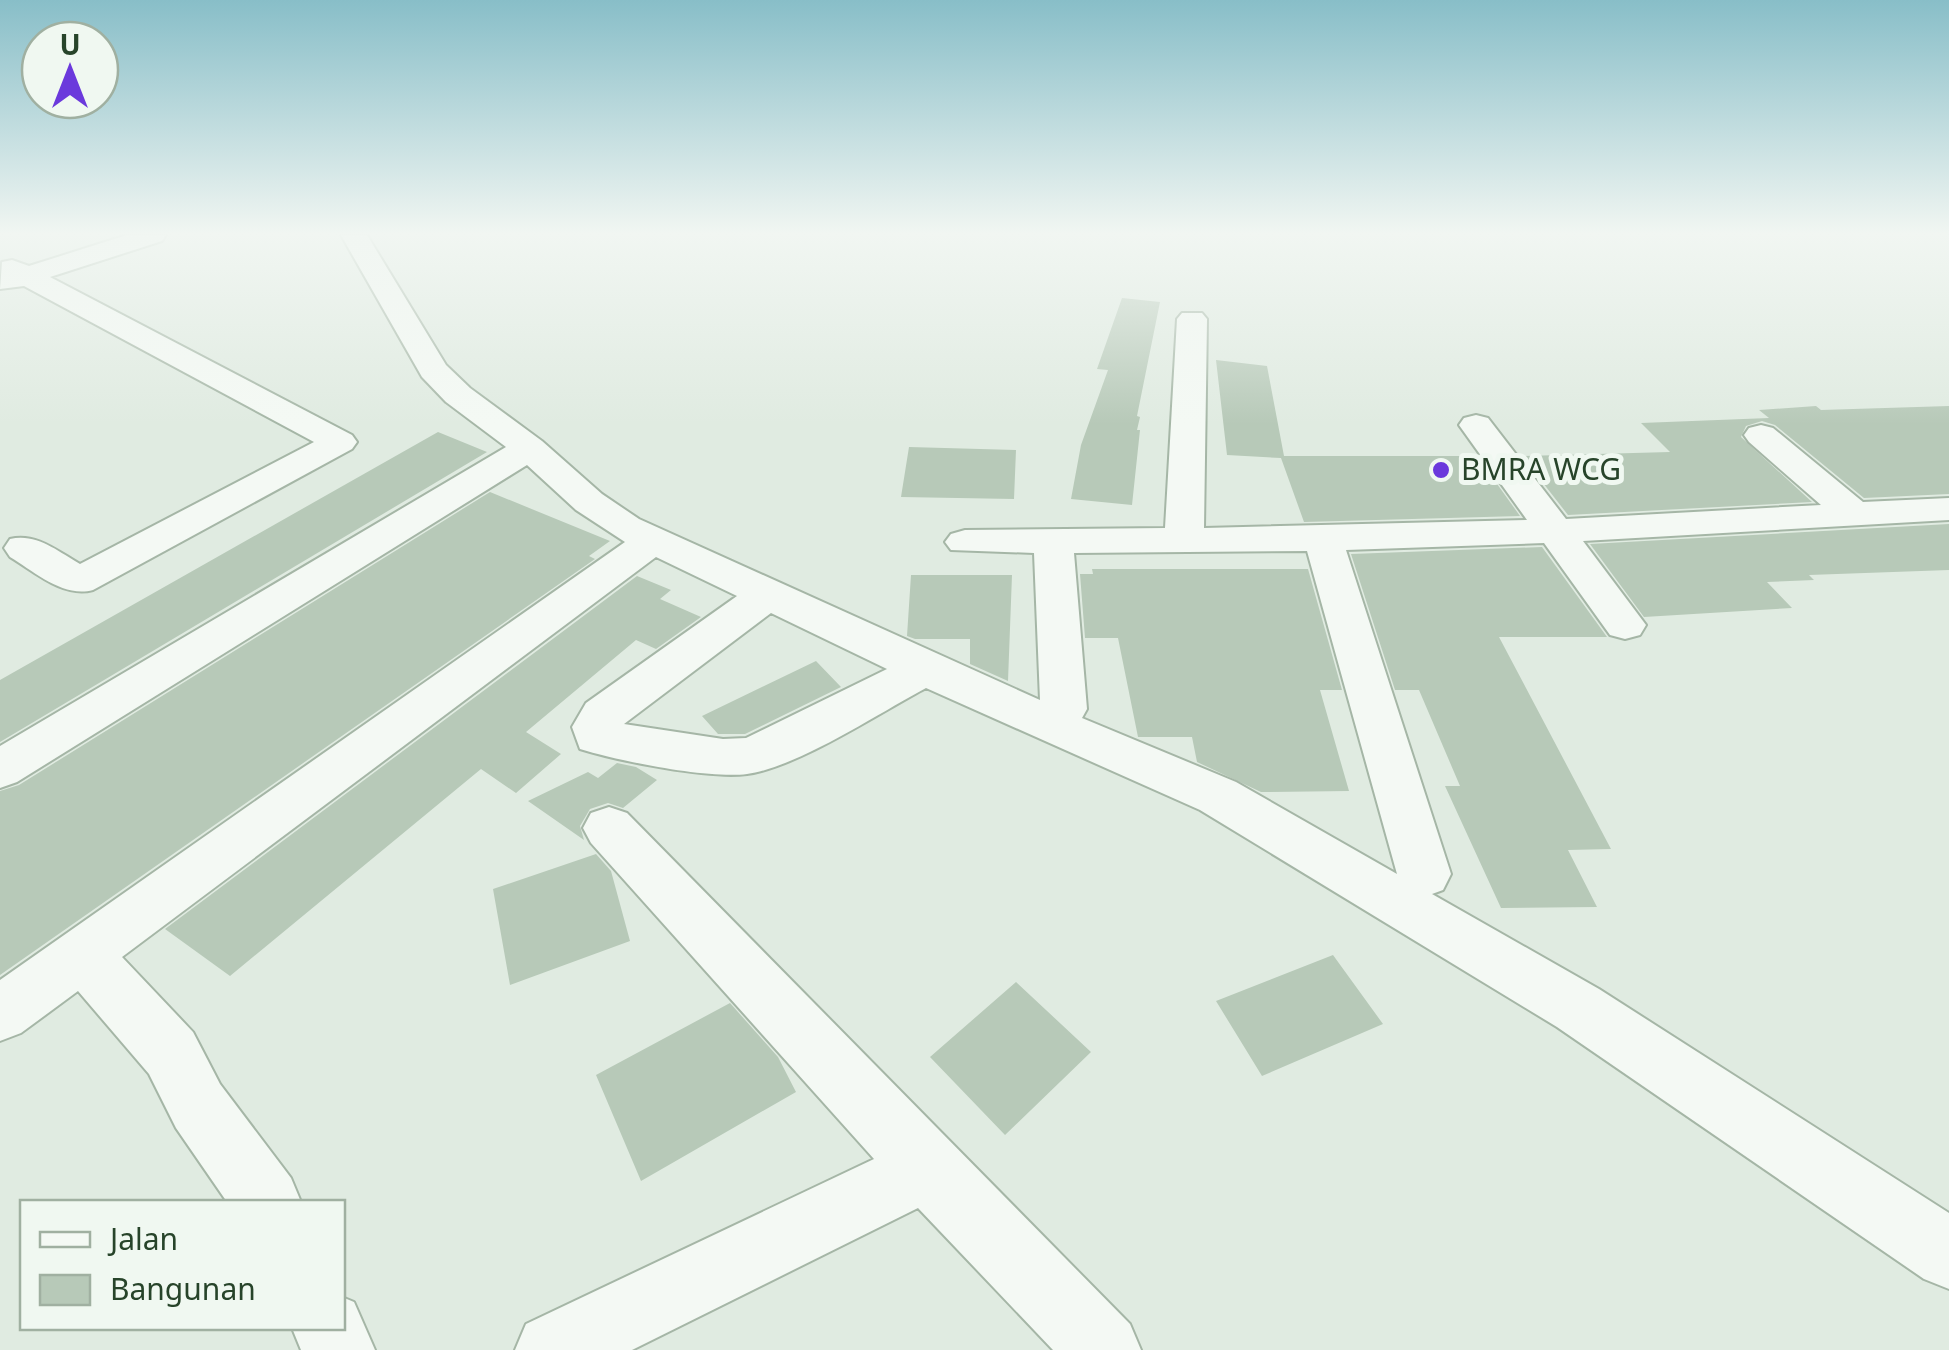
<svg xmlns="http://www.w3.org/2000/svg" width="1949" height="1350" font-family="'Noto Sans',sans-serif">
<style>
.building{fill:#b7c9b8}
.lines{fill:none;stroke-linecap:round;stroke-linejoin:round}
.street-casing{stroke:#a5b6a6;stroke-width:4}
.street{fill:#f4f9f4;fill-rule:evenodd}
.poi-dot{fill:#6b39dc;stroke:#f0f8f1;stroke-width:4}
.labels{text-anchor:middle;stroke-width:10;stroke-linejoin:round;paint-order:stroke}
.poi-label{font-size:30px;fill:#27442a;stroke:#f0f8f1;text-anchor:start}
</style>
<rect width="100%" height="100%" fill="#e0ebe1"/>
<!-- building -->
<path class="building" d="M1122,298L1160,302L1137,416L1140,417L1137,430H1140L1132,505L1071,499L1081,445L1108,370L1097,369Z
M1216,360L1267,366L1284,456H1477L1520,516L1304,522L1281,458L1227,455Z
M1816,406L1821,410L1949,406V494L1864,498L1775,425L1762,421L1746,426L1741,437L1812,502L1568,515L1522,456L1670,452L1641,423L1769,418L1759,410Z
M438,432L487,452L0,742V680Z
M909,447L1016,450L1014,499L901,497Z
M490,492L610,541L589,556L595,559L0,975V791L19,785Z
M1949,524V570L1809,575L1814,580L1767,582L1792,608L1644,617L1590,544Z
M1542,547L1607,637H1499L1611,849L1568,850L1597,907L1501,908L1445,786H1460L1419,690H1395L1351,554Z
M1092,569H1308L1342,690H1320L1349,791L1261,792L1197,762L1192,737H1138L1118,638H1085L1080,574H1093Z
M911,575H1012L1008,681L970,664V639H915L907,636Z
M637,576L671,590L660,599L701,617L656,649L636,640L526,732L561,754L516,793L481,769L230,976L165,929Z
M816,661L841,687L745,734H718L702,716Z
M617,763L636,767L657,780L623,808L608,803L590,809L580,826L584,840L528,801L588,772L598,778Z
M596,854L611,871L630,941L510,985L493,889Z
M1333,955L1383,1024L1262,1076L1216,1001Z
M1016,982L1091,1052L1005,1135L930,1057Z
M730,1003L778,1057L796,1092L641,1181L596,1075Z"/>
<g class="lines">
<defs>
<path id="street" d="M127,235H166L162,241L50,277L352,435L357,442L352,449L93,590C63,598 35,572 10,557L4,548L10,539C37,533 57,551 80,564L314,442L24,286L0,289L2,262L12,260L29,266Z
M341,235H367L446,365L470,388L542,441L602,494L639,519L1040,700L1034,553L951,550L945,542L951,534L965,530L1165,528L1177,319L1182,313H1202L1207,319L1204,528L1527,520L1459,425L1464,418L1476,415L1488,418L1566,519L1821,505L1749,442L1744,435L1749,428L1761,425L1773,428L1863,502L1949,498V520L1583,541L1646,625L1640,635L1625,639L1610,635L1544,543L1346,550L1451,874L1443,890L1432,894L1599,989L1949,1213V1289L1924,1279L1557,1027L1200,810L926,688C879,713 798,767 747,774C708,779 619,761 580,749L572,727L586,703L737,596L656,557L122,957L193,1032L220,1084L291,1178L301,1202H227L176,1128L149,1074L78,991L21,1033L0,1041V980L625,542L576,510L527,465L17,782L0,788V746L506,447L446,402L422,377ZM1307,551L1397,874L1236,782L1082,718L1087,709L1074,553ZM771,613L887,669L746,738L723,739L624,724Z
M609,807L627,813L1130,1324L1141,1350H1053L918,1208L632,1350H515L526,1324L874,1159L591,843L583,828L591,813Z
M342,1297L354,1302L375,1350H301L292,1328H342Z"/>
</defs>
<!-- street casing -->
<use href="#street" class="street-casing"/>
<!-- street -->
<use href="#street" class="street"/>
</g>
<!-- sky -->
<linearGradient id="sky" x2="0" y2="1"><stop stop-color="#88bec8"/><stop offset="0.55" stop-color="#f1f6f2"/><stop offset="1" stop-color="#f1f6f2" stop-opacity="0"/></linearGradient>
<rect width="1949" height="424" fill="url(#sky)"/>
<!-- markers -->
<circle class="poi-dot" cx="1441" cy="470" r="10"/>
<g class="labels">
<!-- poi labels -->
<g class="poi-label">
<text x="1461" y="480">BMRA WCG</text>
</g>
</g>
<!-- legend -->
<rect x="20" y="1200" width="325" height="130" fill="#f0f8f1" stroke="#a0b0a1" stroke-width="2.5"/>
<rect x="40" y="1232" width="50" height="15" fill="#f4f9f4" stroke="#a0b0a1" stroke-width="2.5"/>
<text x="110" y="1250" font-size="30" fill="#27442a">Jalan</text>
<rect x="40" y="1275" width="50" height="30" fill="#b7c9b8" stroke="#a0b0a1" stroke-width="2.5"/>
<text x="110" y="1300" font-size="30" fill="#27442a">Bangunan</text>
<!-- north arrow -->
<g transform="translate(70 70)"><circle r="48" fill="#f0f8f1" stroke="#a0b0a1" stroke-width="2.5"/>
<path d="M0-8L18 38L0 25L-18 38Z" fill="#6b39dc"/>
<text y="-15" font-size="28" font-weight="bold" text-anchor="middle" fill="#27442a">U</text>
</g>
</svg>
